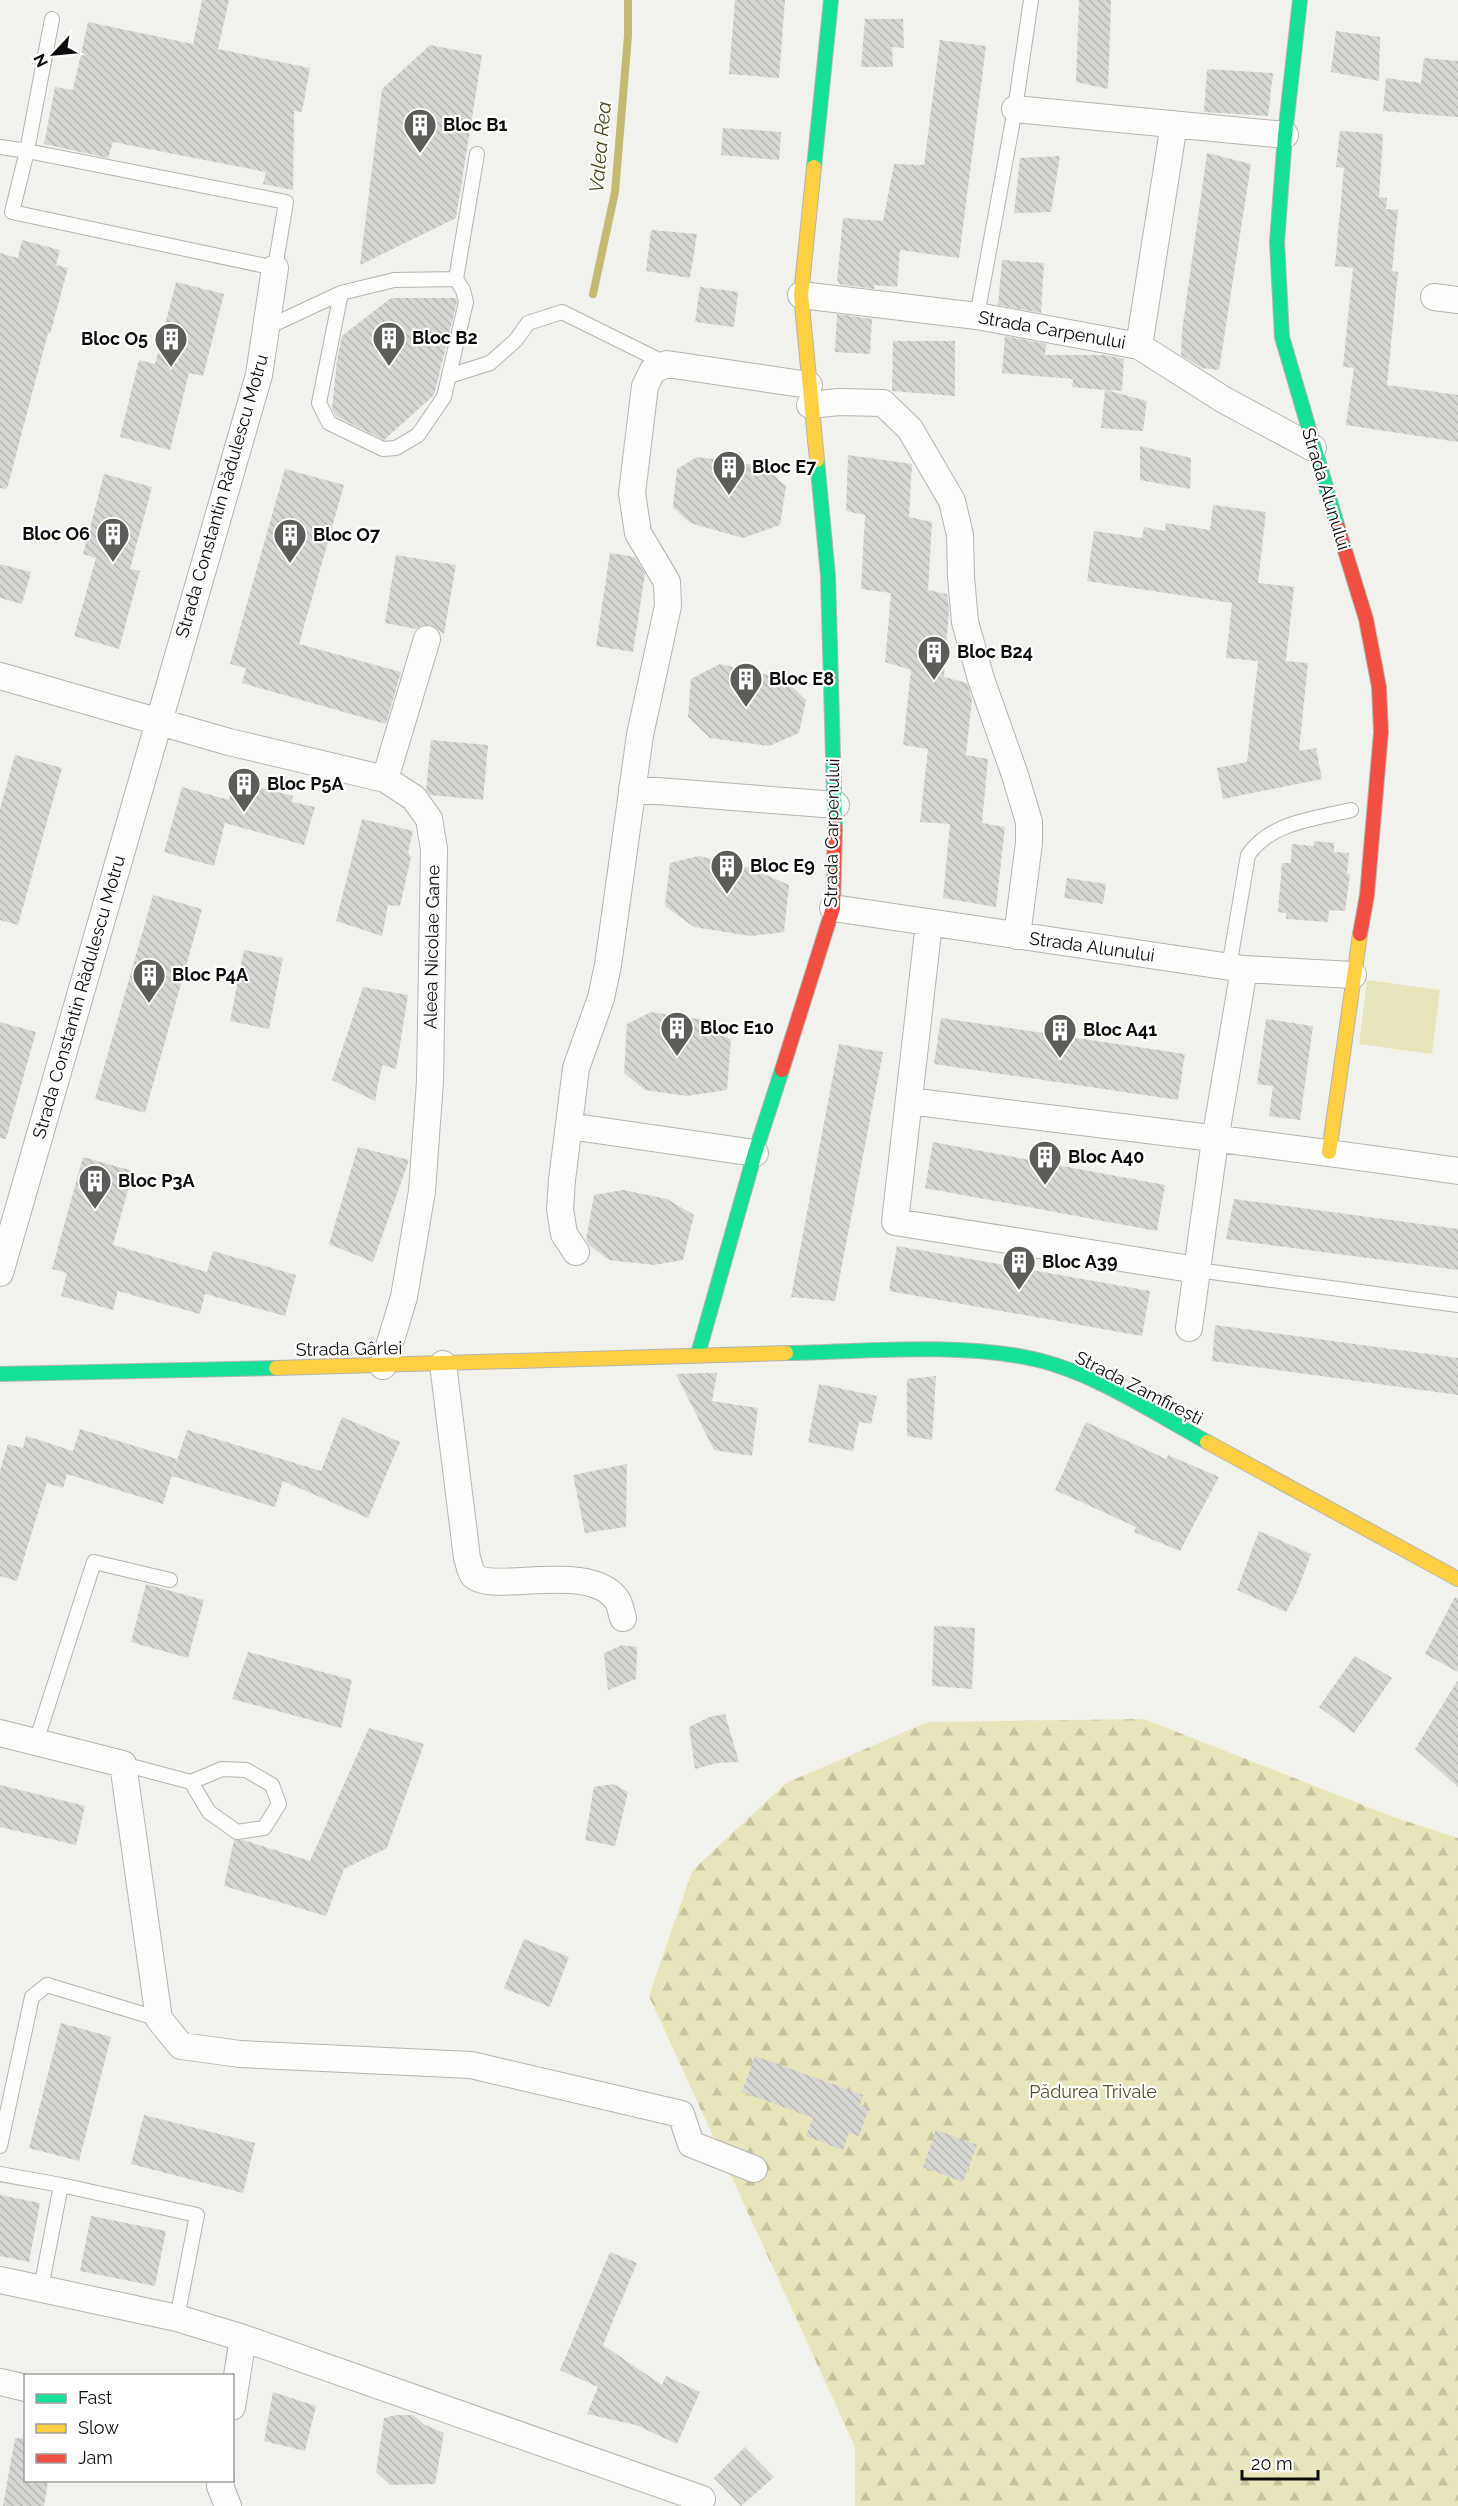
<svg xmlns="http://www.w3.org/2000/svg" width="1458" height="2506" font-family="Raleway,sans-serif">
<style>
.forest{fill:url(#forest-firs)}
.green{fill:#e9e5ba}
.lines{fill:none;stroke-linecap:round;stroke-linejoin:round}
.stream{stroke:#c4bb72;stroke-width:8}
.building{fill:url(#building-back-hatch)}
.lane-casing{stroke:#b4b4b1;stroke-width:16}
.street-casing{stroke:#b4b4b1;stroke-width:28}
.fast-casing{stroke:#b4b4b1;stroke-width:16}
.slow-casing{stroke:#b4b4b1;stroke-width:16}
.jam-casing{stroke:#b4b4b1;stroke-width:16}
.lane{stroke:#fdfdfc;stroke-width:14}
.street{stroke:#fdfdfc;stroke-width:26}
.fast{stroke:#16e098;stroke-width:14}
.slow{stroke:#ffcf43;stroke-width:14}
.jam{stroke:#f24e42;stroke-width:14}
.labels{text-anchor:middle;stroke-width:4.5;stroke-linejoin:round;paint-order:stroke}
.poi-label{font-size:18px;font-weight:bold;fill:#0d0c0a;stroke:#fff;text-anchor:start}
.street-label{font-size:18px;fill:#0d0c0a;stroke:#fff}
.park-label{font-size:18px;fill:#544f25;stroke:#fff}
.water-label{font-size:20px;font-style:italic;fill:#4d481e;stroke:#fff}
</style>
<defs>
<pattern id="forest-firs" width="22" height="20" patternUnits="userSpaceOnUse" patternTransform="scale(1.5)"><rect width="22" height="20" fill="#e9e5ba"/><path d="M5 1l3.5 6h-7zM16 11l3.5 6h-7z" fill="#c7c39f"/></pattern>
<pattern id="building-back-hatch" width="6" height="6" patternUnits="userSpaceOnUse" patternTransform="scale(1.5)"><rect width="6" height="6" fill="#d6d6d2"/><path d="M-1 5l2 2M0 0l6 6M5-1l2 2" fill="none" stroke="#b6b6b3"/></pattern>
</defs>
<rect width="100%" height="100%" fill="#f2f2ed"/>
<!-- forest -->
<path class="forest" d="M1144,1719L1396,1818L1458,1838V2506H855V2447L649,1996L692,1871L786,1783L928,1722Z"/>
<!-- green -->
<path class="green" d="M1367,980L1440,990L1432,1054L1359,1044Z"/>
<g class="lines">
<!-- stream -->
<path class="stream" d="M593,294L615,192L628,36V0"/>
</g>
<!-- building -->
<path class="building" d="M202,0H229L218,49L310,68L302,112L294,111L293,190L263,184L266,172L113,142L108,158L44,144L55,87L73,90L88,22L193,44Z
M735,0H785L779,78L729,74Z
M1079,0H1111L1108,89L1076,82Z
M865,19H903L904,48L892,47L893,67H861Z
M1336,31L1380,37L1379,81L1331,72Z
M940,40L986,46L959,258L900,250L897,287L874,285V289L839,284V281H837L843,218L883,221L894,164L924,165Z
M430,45L482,55L456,218L360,265L382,89Z
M1424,58L1458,61V117L1383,111L1386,78L1421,83Z
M1207,69L1273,73L1268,116L1204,112Z
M723,128L781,132L779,160L721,155Z
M1340,131L1383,134L1379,197L1387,198L1386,209L1398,210L1392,271L1398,272L1387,385L1458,395V442L1346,425L1354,368L1343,367L1353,268L1335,266L1344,168L1336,167Z
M1207,153L1251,164L1219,370L1202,368L1181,355L1182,331Z
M1060,156L1051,212L1014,213L1020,158Z
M651,230L697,234L690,278L646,271Z
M22,240L60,250L56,265L68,268L50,334L48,333L7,489L0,488V253L18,258Z
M1002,260L1044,263L1041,313L998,305Z
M176,282L224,294L203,376L189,373L170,450L120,437L139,360L155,364Z
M700,287L738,292L734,327L695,322Z
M391,298H456L457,302L434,395L384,440L336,416L332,409L337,360L342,336Z
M837,314L872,319L870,354L835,352Z
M1005,336L1046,344L1045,355H1104L1124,359L1122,391L1106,390L1147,401L1143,431L1101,428L1105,390L1072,387L1073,379L1002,373Z
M893,341H955V396L892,391Z
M1140,446L1191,458L1190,489L1140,480Z
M848,455L912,464L909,517L932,522L928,590L947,594L949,610L944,677L967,683L972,699L966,755L988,759L982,823L1005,827L996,907L943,898L950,824L920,822L928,749L903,745L911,670L885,662L891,593L861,589L865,515L846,511Z
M697,457L763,466L786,486L780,525L743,538L690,523L673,507L677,469Z
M285,469L344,485L299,644L401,672L386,724L242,683L246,668L230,664Z
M104,474L152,487L130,569L140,571L119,649L74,636L96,558L83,554Z
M1213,505L1266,512L1258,583L1294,587L1286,661L1308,663L1299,751L1316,748L1322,779L1223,799L1217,768L1247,762L1258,661L1226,658L1232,603L1087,581L1094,531L1142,538L1144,527L1165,531L1166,523L1210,530Z
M610,553L635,557L645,574L633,652L596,646Z
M396,555L456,565L444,634L431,625H423L416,629L385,623Z
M0,564L31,572L22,604L0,598Z
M720,664L784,679L806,700L799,733L769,746L710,738L688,717L691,679Z
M431,740L488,745L483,800L430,795L426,790Z
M15,755L62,768L18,925L0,920V809Z
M234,781L293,796L292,802L315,807L304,845L225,823L214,866L164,852L182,787L229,800Z
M362,819L413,831L408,852L411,857L400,906L388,905L382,936L336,921Z
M1314,841L1334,843V852L1349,853L1347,874H1350L1345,911L1329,910L1328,922L1286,919V913L1278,912L1282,863H1291L1292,844L1314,846Z
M699,856L750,868L789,885L784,932L751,936L694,927L665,906L670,863Z
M1067,878L1106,884L1103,904L1064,898Z
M153,895L202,909L145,1113L95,1099Z
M244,950L283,958L269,1029L230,1021Z
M363,987L408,995L396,1069L382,1065L375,1101L332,1080Z
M651,1012L698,1019L731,1040L727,1090L687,1096L645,1090L624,1073L627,1024Z
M941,1018L1185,1054L1178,1100L934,1064Z
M1266,1019L1313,1026L1300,1120L1269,1116L1273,1086L1257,1084Z
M0,1022L36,1032L6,1139L0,1138Z
M839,1044L883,1052L835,1301L791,1297Z
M933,1142L1165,1185L1157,1231L925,1188Z
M358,1147L409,1160L373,1262L329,1244Z
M83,1157L133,1171L113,1245L207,1272L213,1251L296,1275L285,1316L205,1294L200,1314L118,1291L113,1310L61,1296L67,1273L52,1269Z
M623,1190L667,1199L694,1215L683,1260L654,1265L609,1260L589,1245L586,1240L594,1195Z
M1234,1199L1458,1229V1270L1226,1239Z
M897,1246L1150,1291L1142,1336L889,1291Z
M1215,1325L1458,1358V1395L1212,1361Z
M703,1373H717L712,1401L758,1408L752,1456L714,1450L676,1374Z
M936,1376L932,1440L907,1436V1379Z
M819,1384L877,1396L871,1424L859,1422L853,1451L808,1442Z
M342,1417L400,1442L368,1518L283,1481L275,1507L172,1476L187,1430L321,1471Z
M1086,1422L1166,1459L1168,1455L1219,1477L1180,1551L1134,1532L1136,1527L1055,1490Z
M80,1429L177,1459L163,1504L67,1474L63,1488L47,1483L17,1581L0,1576V1471L8,1444L23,1448L26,1436L73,1451Z
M627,1464L626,1527L585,1533L573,1475Z
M1259,1531L1311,1554L1296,1594L1286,1612L1237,1590Z
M146,1584L204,1600L188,1658L131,1642Z
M1455,1597L1458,1598V1672L1425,1654Z
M934,1626L975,1628L972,1689L932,1686Z
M622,1645L637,1647L636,1679L608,1690L604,1653Z
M248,1652L352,1680L341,1728L232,1699Z
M1355,1656L1392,1678L1354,1733L1319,1707Z
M1458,1680V1787L1415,1749Z
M725,1714L739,1762L717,1763L695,1769L689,1727L709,1717Z
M369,1728L424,1744L387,1848L344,1869L326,1916L224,1886L234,1840H243L310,1861Z
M613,1784L628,1792L615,1846L585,1840L594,1787Z
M0,1785L85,1806L76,1845L0,1827Z
M524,1939L569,1957L550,2007L504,1988Z
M61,2023L111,2037L79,2161L29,2148Z
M755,2056L863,2095L860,2105L869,2108L859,2136L849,2133L843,2150L806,2136L813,2118L742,2092Z
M144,2115L255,2143L243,2193L131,2164Z
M936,2130L977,2145L963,2182L923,2167Z
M0,2195L40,2203L29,2262L0,2256Z
M91,2216L166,2231L155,2286L80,2271Z
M610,2252L637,2263L603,2345L662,2385L666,2376L700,2392L677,2444L636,2425L587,2414L598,2387L560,2370Z
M273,2392L316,2406L305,2451L264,2441Z
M396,2415H413L425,2425L444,2433L435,2484L390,2485L376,2472L384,2418Z
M15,2438L26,2439V2481H48L44,2506H3Z
M745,2447L774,2477L741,2506L714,2478Z"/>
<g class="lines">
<defs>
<path id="lane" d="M0,147L27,151L286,202L275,268L12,212L27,151L52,19
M341,293L319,403L329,423L383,449L396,448L418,435L444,397L466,302L463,290L456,279L477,154
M977,316L1015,109L1031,0
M266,328L341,293L394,280L456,279
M449,376L490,363L516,340L528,323L562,312L667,364
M1229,967L1248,855C1271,822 1314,819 1351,810
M1197,1270L1458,1305
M36,1742L94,1562L170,1580
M123,1764L191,1782L222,1769L246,1770L272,1785L279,1804L264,1828L237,1832L209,1812L191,1782
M0,2146L32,1997L47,1985L159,2019
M0,2174L61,2185L197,2215L177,2318
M41,2288L61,2185"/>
<path id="street" d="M1015,109L1285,135
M801,295L977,316L1139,346L1224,400L1313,448
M1434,297L1458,300
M1139,346L1174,124
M810,405L839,402L883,403L910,429L952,501L960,535L961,577L965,622L981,679L1015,775L1029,822V843L1017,936
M0,676L229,742L385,779L414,798L429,819L434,849L430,1081L422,1191L404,1297L383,1366
M385,779L427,639
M632,789L836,805
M833,908L1244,969L1353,975
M929,923L895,1222L1197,1270
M909,1101C1092,1124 1275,1144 1458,1171
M569,1126L755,1153
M576,1252L564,1234L560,1209L562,1180L576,1068L601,998L608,965L640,735L668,606L667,582L638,533L632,493L645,386L653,370L667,364L809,385
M0,1273L259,375L275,268
M1189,1328L1215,1140L1244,969
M443,1364L467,1558C469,1563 470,1571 473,1575C491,1595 590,1560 617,1600C620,1604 621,1612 623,1618
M0,1733L123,1764L159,2019L181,2046L240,2054L471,2065L681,2114L691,2144L754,2169
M0,2280L177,2318L243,2338L232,2407
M243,2338L702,2499
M0,2382L26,2388
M221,2480L220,2486L228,2506"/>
<path id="fast" d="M1300,0L1285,135L1277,242L1282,337L1338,528
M814,167L831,0
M817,460L828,576L835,828
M786,1353C862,1352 951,1343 1024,1357C1087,1368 1151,1411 1207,1442
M698,1354L755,1153L782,1070
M0,1374L276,1368"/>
<path id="slow" d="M814,167L801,295L817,460
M1329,1152L1360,934
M276,1368L786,1353
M1207,1442L1458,1579"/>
<path id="jam" d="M1338,528L1366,619L1379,687L1381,732L1367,895L1360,934
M782,1070L833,908L835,828"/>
</defs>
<!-- lane casing -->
<use href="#lane" class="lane-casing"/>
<!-- street casing -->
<use href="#street" class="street-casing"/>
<!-- fast casing -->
<use href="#fast" class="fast-casing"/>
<!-- slow casing -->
<use href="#slow" class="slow-casing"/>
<!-- jam casing -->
<use href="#jam" class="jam-casing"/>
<!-- lane -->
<use href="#lane" class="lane"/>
<!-- street -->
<use href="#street" class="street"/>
<!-- fast -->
<use href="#fast" class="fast"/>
<!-- slow -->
<use href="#slow" class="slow"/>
<!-- jam -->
<use href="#jam" class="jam"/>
</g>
<!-- icons -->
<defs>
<symbol id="building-pin" viewBox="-11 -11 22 30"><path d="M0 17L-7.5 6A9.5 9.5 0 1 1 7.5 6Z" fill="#5d5c59" stroke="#fff"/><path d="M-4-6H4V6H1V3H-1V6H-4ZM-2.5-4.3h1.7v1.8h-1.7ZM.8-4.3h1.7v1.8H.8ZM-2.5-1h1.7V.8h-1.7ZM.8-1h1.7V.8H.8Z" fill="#fff"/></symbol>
</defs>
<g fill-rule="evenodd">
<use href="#building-pin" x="401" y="106" width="38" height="52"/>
<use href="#building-pin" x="370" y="319" width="38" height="52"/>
<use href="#building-pin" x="152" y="320" width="38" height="52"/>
<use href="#building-pin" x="710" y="448" width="38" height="52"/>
<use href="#building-pin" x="94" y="515" width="38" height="52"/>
<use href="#building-pin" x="271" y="516" width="38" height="52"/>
<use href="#building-pin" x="915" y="633" width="38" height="52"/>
<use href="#building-pin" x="727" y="660" width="38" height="52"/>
<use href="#building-pin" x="225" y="765" width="38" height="52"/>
<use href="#building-pin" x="708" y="847" width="38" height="52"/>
<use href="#building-pin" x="130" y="956" width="38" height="52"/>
<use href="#building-pin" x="658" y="1009" width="38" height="52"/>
<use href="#building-pin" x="1041" y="1011" width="38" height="52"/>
<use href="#building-pin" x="1026" y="1138" width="38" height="52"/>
<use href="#building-pin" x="76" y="1162" width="38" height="52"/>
<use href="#building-pin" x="1000" y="1243" width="38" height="52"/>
</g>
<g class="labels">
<!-- poi labels -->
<g class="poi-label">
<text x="443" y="131">Bloc B1</text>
<text x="412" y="344">Bloc B2</text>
<text x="148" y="345" text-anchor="end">Bloc O5</text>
<text x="752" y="473">Bloc E7</text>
<text x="90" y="540" text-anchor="end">Bloc O6</text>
<text x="313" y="541">Bloc O7</text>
<text x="957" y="658">Bloc B24</text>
<text x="769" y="685">Bloc E8</text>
<text x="267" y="790">Bloc P5A</text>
<text x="750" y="872">Bloc E9</text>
<text x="172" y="981">Bloc P4A</text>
<text x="700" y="1034">Bloc E10</text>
<text x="1083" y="1036">Bloc A41</text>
<text x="1068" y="1163">Bloc A40</text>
<text x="118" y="1187">Bloc P3A</text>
<text x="1042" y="1268">Bloc A39</text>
</g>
<!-- street labels -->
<g class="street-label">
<text transform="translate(1052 330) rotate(10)" y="6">Strada Carpenului</text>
<text transform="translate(1326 489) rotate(73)" y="6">Strada Alunului</text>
<text transform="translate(222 496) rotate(-74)" y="6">Strada Constantin Rădulescu Motru</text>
<text transform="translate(832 833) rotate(-89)" y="6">Strada Carpenului</text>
<text transform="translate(432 947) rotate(-89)" y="6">Aleea Nicolae Gane</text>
<text transform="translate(1092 947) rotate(8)" y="6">Strada Alunului</text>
<text transform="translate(79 997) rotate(-74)" y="6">Strada Constantin Rădulescu Motru</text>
<text transform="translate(349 1349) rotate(-1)" y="6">Strada Gârlei</text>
<text transform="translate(1139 1388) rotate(27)" y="6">Strada Zamfirești</text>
</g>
<!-- park labels -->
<g class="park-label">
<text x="1093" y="2098">Pădurea Trivale</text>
</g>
<!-- water labels -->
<g class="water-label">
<text transform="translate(600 147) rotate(-85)" y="7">Valea Rea</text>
</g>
</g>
<!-- legend -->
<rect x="24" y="2374" width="210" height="108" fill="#ffffff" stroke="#9e9e9d" stroke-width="1.5"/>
<rect x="36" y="2394" width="30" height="9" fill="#16e098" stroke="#9e9e9d" stroke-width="1.5"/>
<text x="78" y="2404" font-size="18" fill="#0d0c0a">Fast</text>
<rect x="36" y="2424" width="30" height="9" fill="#ffcf43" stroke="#9e9e9d" stroke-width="1.5"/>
<text x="78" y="2434" font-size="18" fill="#0d0c0a">Slow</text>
<rect x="36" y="2454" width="30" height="9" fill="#f24e42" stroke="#9e9e9d" stroke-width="1.5"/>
<text x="78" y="2464" font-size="18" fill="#0d0c0a">Jam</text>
<!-- north arrow -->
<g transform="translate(54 54) rotate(244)" stroke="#ffffff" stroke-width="4.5" paint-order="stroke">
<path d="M0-4.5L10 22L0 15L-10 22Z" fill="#0d0c0a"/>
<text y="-9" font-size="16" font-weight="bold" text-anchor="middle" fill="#0d0c0a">N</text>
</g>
<!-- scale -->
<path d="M1242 2470v9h76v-9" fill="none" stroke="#0d0c0a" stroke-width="3"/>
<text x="1251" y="2470" font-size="18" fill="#0d0c0a" stroke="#ffffff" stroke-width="4.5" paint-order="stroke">20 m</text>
</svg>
